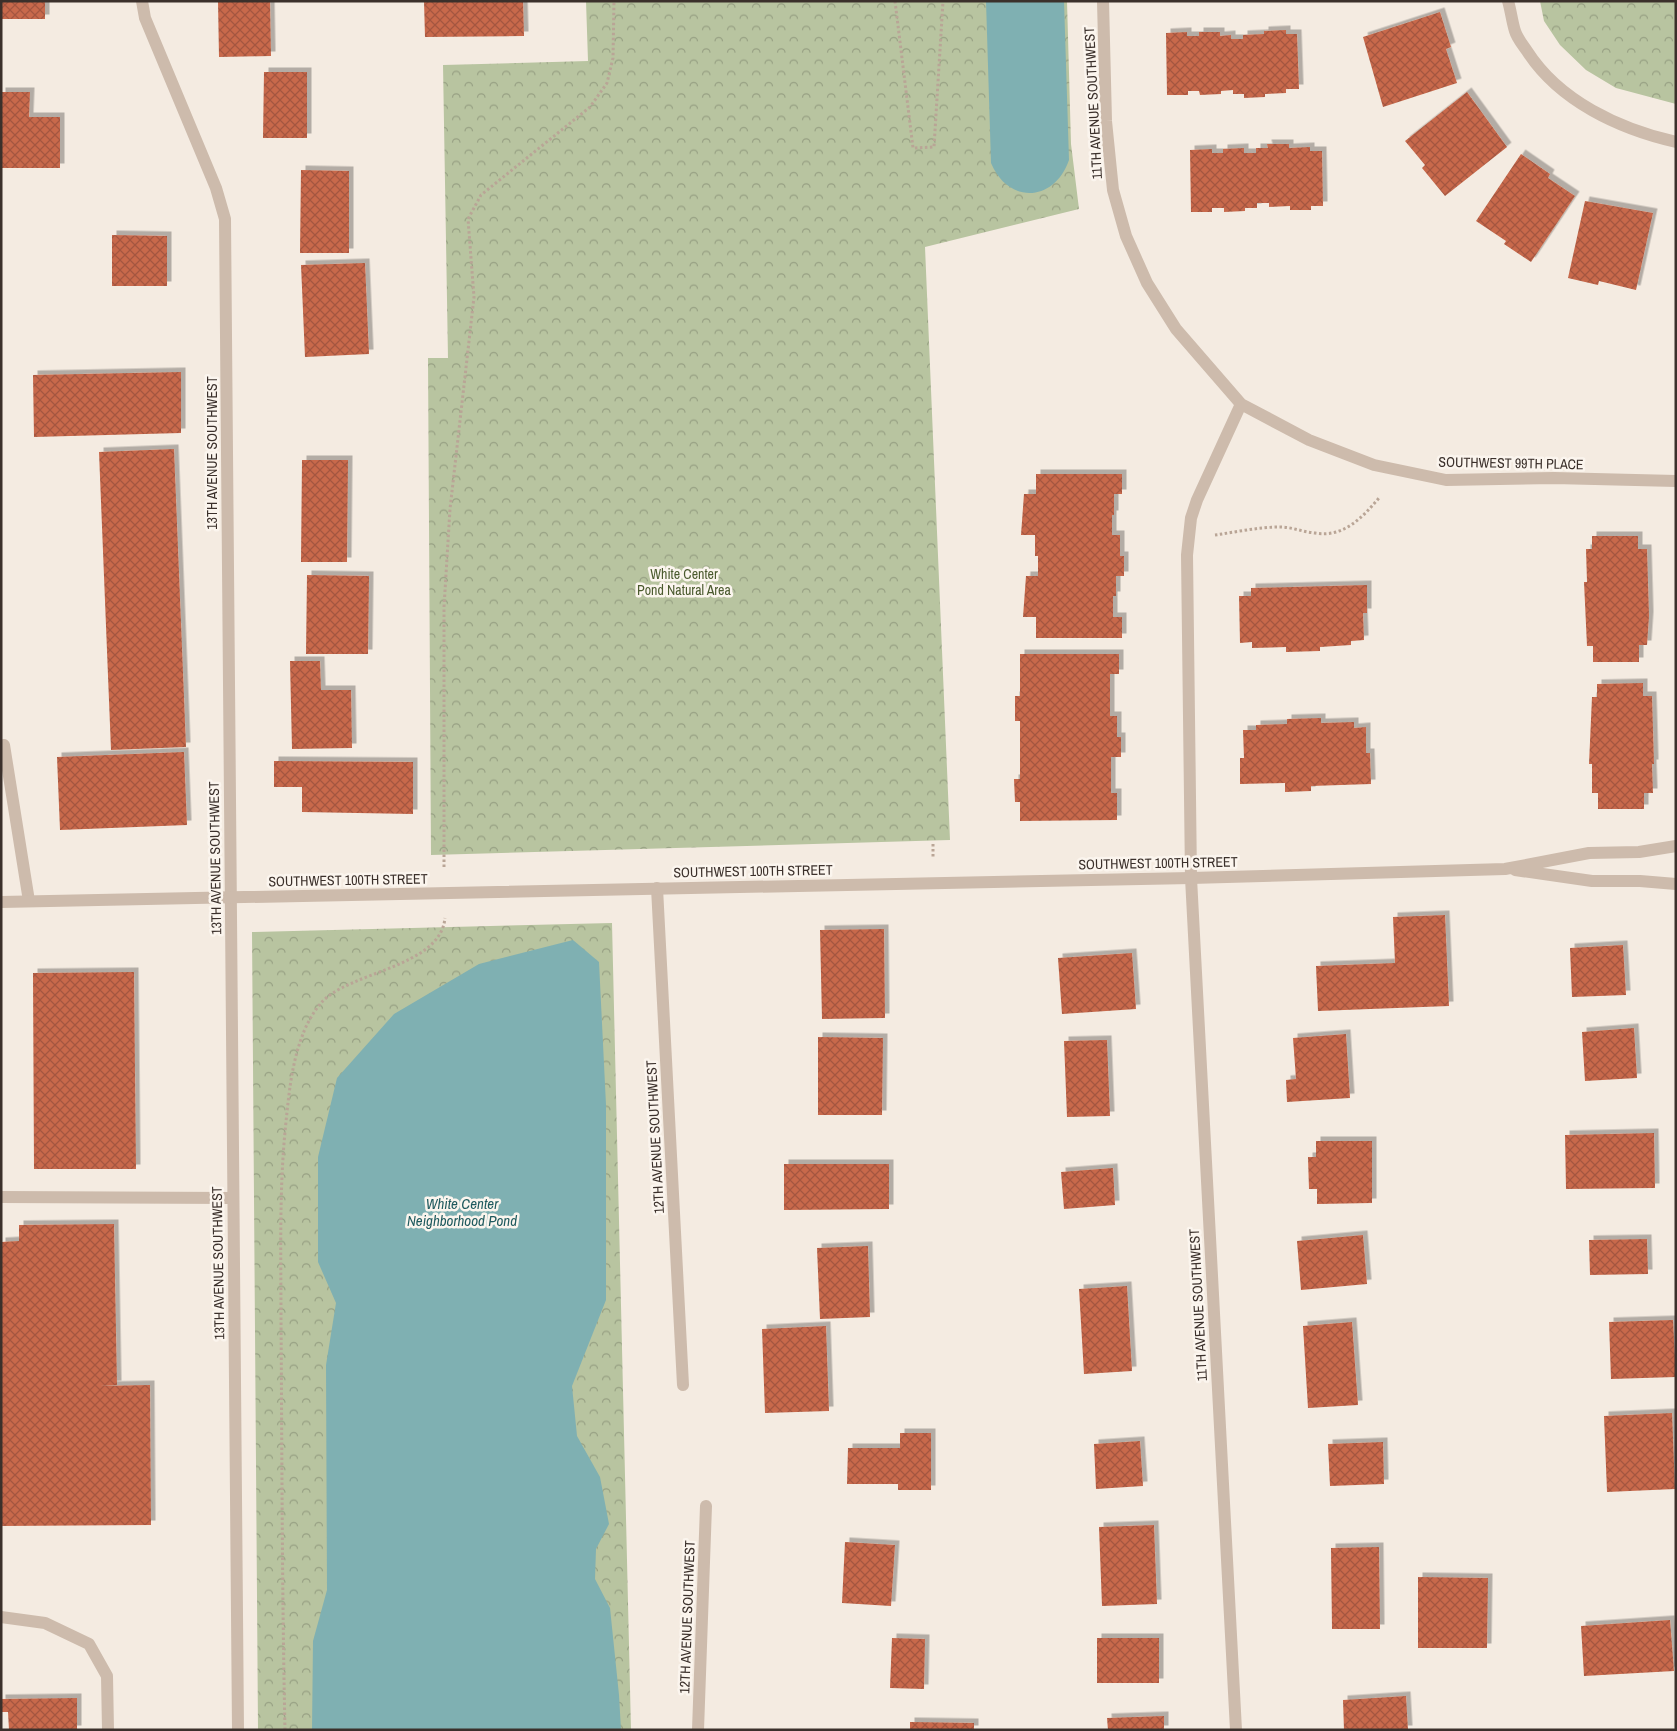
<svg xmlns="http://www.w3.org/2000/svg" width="1677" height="1731" font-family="'Archivo Narrow',sans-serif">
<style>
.park{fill:url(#park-crowns)}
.water{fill:#7fb0b2}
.building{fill:url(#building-cross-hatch);filter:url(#shadow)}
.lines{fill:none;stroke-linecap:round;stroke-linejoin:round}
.path{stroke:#b9a596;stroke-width:3;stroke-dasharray:2.5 2.5;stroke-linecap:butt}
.service{stroke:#cdbbac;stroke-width:12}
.minor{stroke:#cdbbac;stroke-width:12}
.tertiary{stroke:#cdbbac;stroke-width:12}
.labels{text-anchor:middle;stroke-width:5;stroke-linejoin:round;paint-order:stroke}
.street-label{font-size:14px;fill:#3b302b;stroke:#fbf5ee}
.park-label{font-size:14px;fill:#4a5a2e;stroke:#fbf5ee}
.water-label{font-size:15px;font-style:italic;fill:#1f5a5e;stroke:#fbf5ee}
</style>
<defs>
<pattern id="park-crowns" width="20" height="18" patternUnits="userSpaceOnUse" patternTransform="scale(1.25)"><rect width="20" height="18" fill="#b8c4a0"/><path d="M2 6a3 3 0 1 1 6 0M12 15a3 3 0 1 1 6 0" fill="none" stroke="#97a083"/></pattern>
<pattern id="building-cross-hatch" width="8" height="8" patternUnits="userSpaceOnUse" patternTransform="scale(1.25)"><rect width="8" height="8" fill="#c8694b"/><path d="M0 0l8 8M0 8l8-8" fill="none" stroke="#a4573f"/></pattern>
<filter id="shadow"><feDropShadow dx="4.5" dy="-4.5" stdDeviation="0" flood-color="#0004"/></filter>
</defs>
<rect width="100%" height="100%" fill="#f4ebe1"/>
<!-- park -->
<path class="park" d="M586,1H1067L1071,144L1079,209L925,247L950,840L431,855L428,358H448L443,65L588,61Z
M1540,1H1676V104L1616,88L1586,70L1560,45L1544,21Z
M612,923L631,1730H258L252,932Z"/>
<!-- water -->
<path class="water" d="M986,1H1064L1069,160C1054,203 1008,204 991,163Z
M573,940L599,962L606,1105V1300L572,1386L577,1436L600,1477L609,1524L596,1549L595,1579L610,1608L619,1695L621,1730H312L313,1641L327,1590L326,1365L336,1303L318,1262V1157L337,1078L394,1014L479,964Z"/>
<!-- building -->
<path class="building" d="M1,1H45V19H1Z
M218,1H270L271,56L219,57Z
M424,1H523L524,36L425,37Z
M1440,12L1451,47L1446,49L1457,83L1383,107L1363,37Z
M1286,30V34H1297L1299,89H1286V93L1265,94V97L1244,98V94H1233V90L1221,91V94L1200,95L1199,91H1188V95H1167L1166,33L1187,32V36H1199V32H1220V36L1231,35V39H1243V35L1264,34V31Z
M264,72H307V138H263Z
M1,92H30L29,117H60V168H1Z
M1467,92L1507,147L1445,196L1422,168L1425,165L1405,141Z
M1267,144H1289V148L1310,147V151H1322L1323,206H1311V210H1290V206L1269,207V203H1257V208H1245V211L1224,212V208H1212V212H1191L1190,150L1212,149V153H1223V149L1244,148V153H1256V148H1268Z
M1521,154L1550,174L1548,178L1575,196L1531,262L1504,244L1506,241L1476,221Z
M301,170L349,171V253H300Z
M1585,201L1653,213L1636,290L1599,281L1598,285L1568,278Z
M112,235L167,236V286H112Z
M365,263L369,354L305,357L301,265Z
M181,372V433L34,437L33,375Z
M174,449L186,747L111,750L99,452Z
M302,460H348L347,562H301Z
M1036,474H1122V494H1114V515H1112V535H1120V556H1124V576H1116V596H1113V617H1122V638H1036V617H1023L1026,576H1038V556H1035V535H1021L1024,494H1036Z
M1592,536H1638V549H1647L1649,616L1647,645H1639V662H1593V646H1587L1584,582H1587L1586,549H1592Z
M307,575L369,576L368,654H306Z
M1367,585V613H1363L1364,640L1351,641V645L1320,647V651L1286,652V647L1252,648V642L1240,643L1239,596H1251V588Z
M1020,654H1119V674H1110V716H1117V737H1121V757H1111V793H1117V820L1020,821V802H1015L1014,779H1020V721H1015V696H1020Z
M290,661H320L321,690H351L352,748L292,749Z
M1643,683V696H1652L1654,764H1652L1653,793H1644V809H1598V793H1592V764H1589L1592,697H1597V684Z
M1321,718V723L1354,722V728L1366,727V753H1370L1371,784L1311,786V791L1285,792V783L1240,784V758H1244L1243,730H1256V725L1287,724V719Z
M184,752L187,825L60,830L57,757Z
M274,761L413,762V814L302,812V787H274Z
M1445,915L1449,1006L1318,1011L1316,966L1395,963L1393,917Z
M884,929L885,1018L822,1019L820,930Z
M1623,945L1626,995L1572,997L1570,948Z
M1132,953L1136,1009L1062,1014L1058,958Z
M134,972L136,1169H34L33,973Z
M1634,1028L1637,1078L1585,1081L1582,1032Z
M1346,1034L1350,1098L1287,1102L1286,1080L1296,1079L1293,1038Z
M818,1037L883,1038L882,1115H818Z
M1107,1040L1110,1116L1067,1117L1064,1041Z
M1654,1133L1655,1188L1566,1189L1565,1135Z
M1316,1141H1372V1203L1317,1204V1189H1309L1308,1157H1316Z
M784,1164H889V1209L784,1210Z
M1113,1168L1115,1205L1064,1209L1061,1172Z
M114,1224L117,1385L100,1386L150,1385L151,1525L1,1526V1242L19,1241V1225Z
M1363,1235L1367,1284L1301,1290L1297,1241Z
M1647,1239L1648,1274L1590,1275L1589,1240Z
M868,1246L870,1317L820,1319L817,1248Z
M1127,1286L1132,1371L1084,1374L1079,1289Z
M1673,1320L1676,1377L1611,1379L1609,1322Z
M1352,1322L1358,1405L1308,1408L1303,1326Z
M826,1326L829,1411L765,1413L762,1329Z
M1672,1413L1675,1489L1607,1492L1604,1416Z
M900,1433H931V1490H898V1484H847L848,1448H900Z
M1140,1441L1143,1486L1096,1489L1094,1444Z
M1383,1442L1384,1484L1330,1486L1328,1444Z
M1154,1525L1157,1604L1102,1606L1099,1527Z
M845,1542L895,1545L891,1606L842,1603Z
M1379,1547L1380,1629H1332L1331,1548Z
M1418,1577L1488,1578L1487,1648H1418Z
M1670,1620L1674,1671L1584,1676L1581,1626Z
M892,1638L925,1639L924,1689L890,1688Z
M1097,1638H1159V1683H1097Z
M1406,1696L1408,1730H1344L1343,1700Z
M77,1698V1730H9L8,1712H1V1699Z
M1164,1716V1730H1108L1107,1718Z
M910,1722L974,1723V1730H910Z"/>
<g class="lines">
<!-- path -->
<path class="path" d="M895,1L913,148L934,147L943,1
M1215,535C1236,532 1259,527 1280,527C1292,527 1303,532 1315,533C1343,538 1362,518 1379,498
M933,844V858
M444,867V607L450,509L474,297L468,219L481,195L590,107L607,83L613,58L614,1
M285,1730C282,1593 282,1455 281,1318C281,1253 279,1187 286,1122C289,1092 292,1062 303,1034C306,1025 314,1011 321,1003C349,971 440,968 445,918"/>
<!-- service -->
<path class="service" d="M4,745L29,901
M1,1197L233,1198
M1,1617L45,1623L89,1644L107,1676L108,1730"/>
<!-- minor -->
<path class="minor" d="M142,1L145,18L216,188L225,219L238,1730
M1103,1L1106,121L1113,190L1126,236L1147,283L1176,329L1241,404L1309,440L1374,465L1446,480L1554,478L1676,481
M1508,1C1511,11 1512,22 1515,31C1517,38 1523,45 1527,51C1559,101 1619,129 1676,142
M657,888L683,1385
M698,1730L706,1506
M1236,1730L1191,878L1187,555L1191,518L1197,500L1241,404"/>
<!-- tertiary -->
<path class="tertiary" d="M1515,870L1592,881H1640L1676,884
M1,902L1191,878L1505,869L1589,853L1639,852L1676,846"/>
</g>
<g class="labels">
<!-- street labels -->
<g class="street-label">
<text transform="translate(1093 103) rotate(-93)" y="5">11TH AVENUE SOUTHWEST</text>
<text transform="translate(212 453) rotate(-90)" y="5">13TH AVENUE SOUTHWEST</text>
<text transform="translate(1511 463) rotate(1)" y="5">SOUTHWEST 99TH PLACE</text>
<text transform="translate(215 858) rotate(-91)" y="5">13TH AVENUE SOUTHWEST</text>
<text transform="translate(1158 863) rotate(-1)" y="5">SOUTHWEST 100TH STREET</text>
<text transform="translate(753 871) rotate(-1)" y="5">SOUTHWEST 100TH STREET</text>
<text transform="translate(348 880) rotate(-1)" y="5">SOUTHWEST 100TH STREET</text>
<text transform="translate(655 1137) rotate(-93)" y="5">12TH AVENUE SOUTHWEST</text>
<text transform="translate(218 1263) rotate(-91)" y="5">13TH AVENUE SOUTHWEST</text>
<text transform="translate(1198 1305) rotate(-93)" y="5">11TH AVENUE SOUTHWEST</text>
<text transform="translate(687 1617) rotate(-88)" y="5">12TH AVENUE SOUTHWEST</text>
</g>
<!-- park labels -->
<g class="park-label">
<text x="684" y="579">White Center<tspan x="684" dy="16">Pond Natural Area</tspan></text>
</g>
<!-- water labels -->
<g class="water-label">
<text x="462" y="1209">White Center<tspan x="462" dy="17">Neighborhood Pond</tspan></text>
</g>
</g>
<!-- border -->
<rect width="1677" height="1731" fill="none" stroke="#3b302b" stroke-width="5"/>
</svg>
